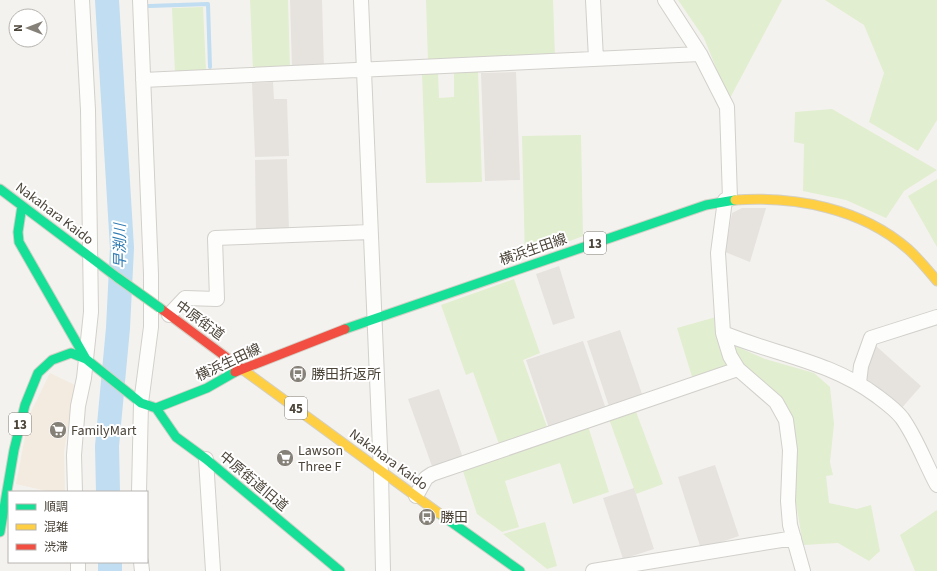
<svg xmlns="http://www.w3.org/2000/svg" width="937" height="571" font-family="'Source Sans 3','Noto Sans JP',sans-serif">
<style>
.commercial{fill:#f3ebdf}
.industrial{fill:#e6e2de}
.green{fill:#e1eecf}
.parking{fill:#e6e3df}
.lines{fill:none;stroke-linecap:round;stroke-linejoin:round}
.stream{stroke:#c0ddf1;stroke-width:4}
.river{stroke:#c0ddf1;stroke-width:24}
.street-casing{stroke:#d2d0cb;stroke-width:16}
.fast-casing{stroke:#d3cfc5;stroke-width:11}
.slow-casing{stroke:#d3cfc5;stroke-width:11}
.jam-casing{stroke:#d3cfc5;stroke-width:11}
.street{stroke:#fdfdfc;stroke-width:14}
.fast{stroke:#16e098;stroke-width:9}
.slow{stroke:#ffcf43;stroke-width:9}
.jam{stroke:#f24e42;stroke-width:9}
.fast-bridge-casing{stroke:#d6cebb;stroke-width:11;stroke-linecap:butt}
.fast-bridge{stroke:#16e098;stroke-width:9}
.labels{text-anchor:middle;stroke-width:4;stroke-linejoin:round;paint-order:stroke}
.shield{fill:#fff;stroke:#817c74;stroke-width:1}
.shield-label{font-size:13px;font-weight:bold;fill:#4b4439}
.street-label{font-size:14px;fill:#4b4439;stroke:#fff}
.poi-label{font-size:14px;fill:#4b4439;stroke:#fff;text-anchor:start}
.water-label{font-size:15px;font-style:italic;fill:#2e7ab2;stroke:#fff}
</style>
<rect width="100%" height="100%" fill="#f4f2ee"/>
<!-- commercial -->
<path class="commercial" d="M50,373L79,387L71,406L64,452L65,492H51L16,484L29,416Z"/>
<!-- industrial -->
<path class="industrial" d="M516,72L520,180L485,181L481,73Z"/>
<!-- green -->
<path class="green" d="M250,0H288L290,69L253,70Z
M426,0H553L555,57L428,62Z
M678,0H782L729,100L704,38Z
M825,0H937V120L918,151L869,122L884,73L864,25Z
M203,7L206,71L175,73L172,8Z
M454,70H478L482,182L426,183L422,73L438,72L439,98L454,97Z
M832,109L937,170L904,191L886,218L846,200L803,191L804,144L794,142L795,112Z
M581,135L583,236L525,258L522,136Z
M937,179V247L908,196Z
M514,279L540,353L523,360L547,427L499,444L473,372L466,375L441,305Z
M716,317L730,366L693,380L677,328Z
M731,344L765,359L814,373L830,387L834,424L830,462L833,475L826,476L829,503L857,509L871,505L880,551L869,561L838,543L803,545L793,485L789,413L740,361Z
M635,409L663,484L636,494L609,419Z
M588,426L609,492L573,504L560,463L505,481L519,527L502,532L477,514L462,468Z
M937,510V571H915L900,535Z
M545,522L557,566L547,569L503,534Z"/>
<!-- parking -->
<path class="parking" d="M290,0H322L324,68L292,69Z
M273,82L274,99H287L289,156L255,157L252,83Z
M287,159L289,232H256L255,160Z
M742,208H766L750,262L725,252L732,213Z
M559,266L575,318L553,325L536,274Z
M620,330L643,397L610,409L587,341Z
M583,341L607,412L550,431L526,360Z
M876,346L921,386L900,410L867,384L865,372L867,356Z
M439,389L463,458L433,469L408,399Z
M715,465L739,536L701,549L678,477Z
M634,488L654,549L623,559L603,498Z"/>
<g class="lines">
<!-- stream -->
<path class="stream" d="M149,6L208,4L210,67"/>
<!-- river -->
<path class="river" d="M107,0L122,248L118,328L107,446L108,492
M110,562V571"/>
<defs>
<path id="street" d="M361,0L381,472L383,571
M593,0L596,59
M665,0L700,54L727,107L730,199
M143,80L700,54
M725,200L718,253L723,333L730,356L738,369L776,402L786,420L790,450L788,501L790,525L803,571
M169,315L185,298L217,299L215,238L370,232
M723,333C776,355 830,361 877,396C885,402 896,410 902,418C917,439 925,463 937,485
M859,383L861,366L871,338L937,317
M206,459L213,571
M75,492L74,455L78,406L84,378L91,312L88,110L82,0
M139,492L141,403L151,327V274L140,0
M416,496L426,478L432,474L738,369
M78,562V571
M141,562L142,571
M593,571L794,538"/>
<path id="fast" d="M0,189L118,278
M22,206L18,232L19,242L86,359
M345,329L706,205L735,200
M156,408L176,437L206,459L340,571
M440,514L520,571
M0,532L14,450L25,405L38,373L52,360L71,353L86,359L141,403L156,408L207,388L235,372"/>
<path id="slow" d="M735,200C795,196 861,208 908,249C919,259 928,270 937,281
M242,369L440,514"/>
<path id="jam" d="M160,308L242,369
M235,372L345,329"/>
</defs>
<!-- street casing -->
<use href="#street" class="street-casing"/>
<!-- fast casing -->
<use href="#fast" class="fast-casing"/>
<!-- slow casing -->
<use href="#slow" class="slow-casing"/>
<!-- jam casing -->
<use href="#jam" class="jam-casing"/>
<!-- street -->
<use href="#street" class="street"/>
<!-- fast -->
<use href="#fast" class="fast"/>
<!-- slow -->
<use href="#slow" class="slow"/>
<!-- jam -->
<use href="#jam" class="jam"/>
<defs>
<path id="fast-bridge" d="M118,278L160,308"/>
</defs>
<!-- fast-bridge casing -->
<use href="#fast-bridge" class="fast-bridge-casing"/>
<!-- fast-bridge -->
<use href="#fast-bridge" class="fast-bridge"/>
</g>
<!-- icons -->
<defs>
<symbol id="bus-disc" viewBox="-11 -11 22 22"><circle r="9.5" fill="#868178" stroke="#fff"/><path d="M-5-6H5V4H4V6H2V4H-2V6H-4V4H-5ZM-3.5-4V0h7V-4ZM-3.5 1.2v1.5H-2V1.2ZM2 1.2v1.5H3.5V1.2Z" fill="#fff"/></symbol>
<symbol id="supermarket-disc" viewBox="-11 -11 22 22"><circle r="9.5" fill="#868178" stroke="#fff"/><path d="M-6-5.5h2.5l.6 2H6L4.5 2H-2.5L-4.4-4H-6ZM-1.5 3.2a1.3 1.3 0 1 0 .1 0ZM3 3.2a1.3 1.3 0 1 0 .1 0Z" fill="#fff"/></symbol>
</defs>
<g fill-rule="evenodd">
<use href="#bus-disc" x="288" y="364" width="20" height="20"/>
<use href="#supermarket-disc" x="48" y="420" width="20" height="20"/>
<use href="#supermarket-disc" x="275" y="448" width="20" height="20"/>
<use href="#bus-disc" x="417" y="507" width="20" height="20"/>
</g>
<g class="labels">
<!-- shield labels -->
<g class="shield">
<rect x="584" y="232" width="22" height="22" rx="3"/>
<rect x="285" y="397" width="22" height="22" rx="3"/>
<rect x="9" y="413" width="22" height="22" rx="3"/>
</g>
<g class="shield-label">
<text x="595" y="248">13</text>
<text x="296" y="413">45</text>
<text x="20" y="429">13</text>
</g>
<!-- street labels -->
<g class="street-label">
<text transform="translate(55 213) rotate(37)" y="5">Nakahara Kaido</text>
<text transform="translate(533 249) rotate(-19)" y="5">横浜生田線</text>
<text transform="translate(200 320) rotate(36)" y="5">中原街道</text>
<text transform="translate(228 362) rotate(-25)" y="5">横浜生田線</text>
<text transform="translate(389 459) rotate(36)" y="5">Nakahara Kaido</text>
<text transform="translate(254 481) rotate(40)" y="5">中原街道旧道</text>
</g>
<!-- poi labels -->
<g class="poi-label">
<text x="311" y="379">勝田折返所</text>
<text x="71" y="435">FamilyMart</text>
<text x="298" y="455">Lawson<tspan x="298" dy="16">Three F</tspan></text>
<text x="440" y="522">勝田</text>
</g>
<!-- water labels -->
<g class="water-label">
<text transform="translate(120 246) rotate(-90)" y="5">早渕川</text>
</g>
</g>
<!-- legend -->
<rect x="8" y="491" width="140" height="72" fill="#ffffff" stroke="#b7b4b0"/>
<rect x="16" y="504" width="20" height="6" fill="#16e098" stroke="#b7b4b0"/>
<text x="44" y="511" font-size="12" fill="#4b4439">順調</text>
<rect x="16" y="524" width="20" height="6" fill="#ffcf43" stroke="#b7b4b0"/>
<text x="44" y="531" font-size="12" fill="#4b4439">混雑</text>
<rect x="16" y="544" width="20" height="6" fill="#f24e42" stroke="#b7b4b0"/>
<text x="44" y="551" font-size="12" fill="#4b4439">渋滞</text>
<!-- north arrow -->
<g transform="translate(28 28) rotate(270)"><circle r="19" fill="#ffffff" stroke="#b7b4b0"/>
<path d="M0-3L7 15L0 10L-7 15Z" fill="#868178"/>
<text y="-6" font-size="11" font-weight="bold" text-anchor="middle" fill="#4b4439">N</text>
</g>
</svg>
